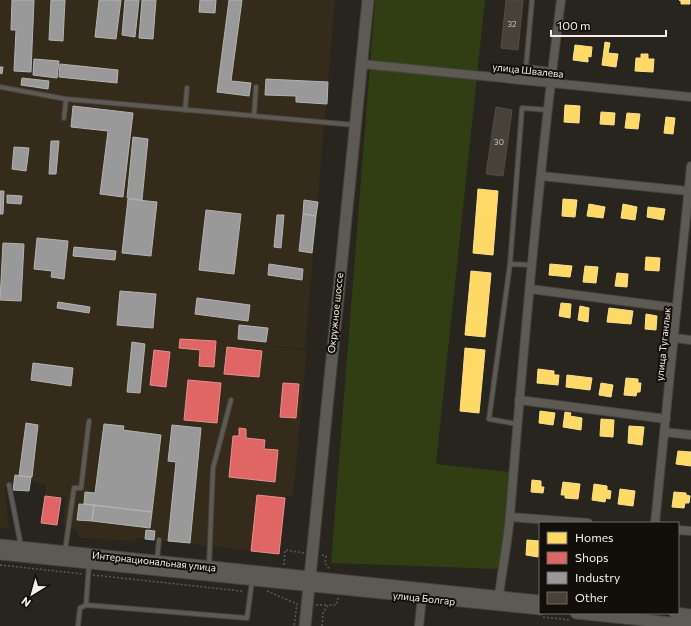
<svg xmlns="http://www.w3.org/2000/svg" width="691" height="626" font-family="Commissioner,sans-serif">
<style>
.built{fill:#342b1b}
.green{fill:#313d13}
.homes{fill:#ffd966;stroke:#fce08d}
.shops{fill:#e06666;stroke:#e68f8d}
.industry{fill:#999;stroke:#b4b3b1}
.building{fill:#484138;stroke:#504d47}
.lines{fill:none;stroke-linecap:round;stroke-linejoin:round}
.lane-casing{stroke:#46423e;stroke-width:6}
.street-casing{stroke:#46423e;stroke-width:10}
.secondary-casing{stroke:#46423e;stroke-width:13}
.path{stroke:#5d5a55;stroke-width:1.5;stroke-dasharray:2 2;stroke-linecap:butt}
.lane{stroke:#5d5a54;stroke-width:4}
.street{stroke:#5d5a54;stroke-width:8}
.secondary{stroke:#5d5a54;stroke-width:11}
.labels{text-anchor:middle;stroke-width:4;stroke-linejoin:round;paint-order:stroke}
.number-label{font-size:8px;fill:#c9c4bc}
.street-label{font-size:10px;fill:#f4efe8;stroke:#120f0a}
</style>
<rect width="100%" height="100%" fill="#28241e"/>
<!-- built -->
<path class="built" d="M0,0H335L305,349L155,336L307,350L293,496H286L279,554L145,539L140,537L133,541L80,538L76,530L63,525L66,497L45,496L46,484L30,481L29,491L13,490V485H5L9,529L0,528Z"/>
<!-- green -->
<path class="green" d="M375,0H485L436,464L511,472L500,569L331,563Z"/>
<!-- homes -->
<path class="homes" d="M679,0H690V4H681V1Z
M605,42L610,43L608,53L618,54L616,67L602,65Z
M575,45L592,47L591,57L588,56V62L573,60Z
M641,54H648V59H654L653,72L635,71L636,58H641Z
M565,105L580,106L579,123L564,122Z
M601,112L615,113L614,125L600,124Z
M627,113L640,114L638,129L625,128Z
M666,117L675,118L673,134L664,133Z
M478,189L498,191L493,255L473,253Z
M563,199L577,200L575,217L562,216Z
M589,204L605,207L603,218L587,216Z
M623,204L637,207L635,220L621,218Z
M648,207L665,209L663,220L647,217Z
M646,257L660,258L659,271L645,270Z
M550,264L572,266L570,277L549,275Z
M585,266L598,267L596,283L583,282Z
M471,271L491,273L485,337L465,335Z
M617,273L628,274L627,287L615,286Z
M561,303L571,304L570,318L559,316Z
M580,306L589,308L588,322L578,320Z
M609,308L633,311L631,324L607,322Z
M646,314L657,316L656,330L645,329Z
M465,348L485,350L479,413L460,411Z
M538,369L554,371V375H559L558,385L537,383Z
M567,375L592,378L590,390L566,387Z
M626,378L638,379V383H641L640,392H637L636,396L624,395Z
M601,383L613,385L611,397L599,395Z
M540,411L555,413L553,425L539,423Z
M565,412L571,413L570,416L582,418L581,430L563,427Z
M601,419L614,420L613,437L600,436Z
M629,426L644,427L642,445L628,443Z
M678,451L691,452V466L676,464Z
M532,480L541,481V487H544L543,493L531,492Z
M563,482L580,484L578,499L565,498V495H561Z
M594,484L607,486V490L611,491L610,499L606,498L605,502L592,500Z
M620,489L635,491L633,506L618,504Z
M674,492L686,493V495L690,496L689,503H685L684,508L672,507Z
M527,540L540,541L538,557L526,555Z"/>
<!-- shops -->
<path class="shops" d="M180,339L216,341L214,367L199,366L200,350L179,348Z
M227,347L262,351L259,377L224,374Z
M154,350L170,352L166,387L150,385Z
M188,380L221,383L217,423L184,420Z
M283,383L299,384L296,418L280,417Z
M239,428L246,429V438L265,440L264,449L278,450L275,482L229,477L233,436H239Z
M257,495L285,498L279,554L251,551Z
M45,496L61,498L57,525L41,523Z"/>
<!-- industry -->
<path class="industry" d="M12,0H34L31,72L14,71L16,30H11Z
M51,0H65L63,41L49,40Z
M99,0H121L116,39L95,37Z
M125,0H139L135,37L122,35Z
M142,0H156L153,39L139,38Z
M200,0H216L215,13L199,12Z
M229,0H242L231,81L251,83L249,96L217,92Z
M34,59L59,61L57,78L33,75Z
M60,64L118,70L117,83L59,77Z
M0,67H3L2,74L0,73Z
M22,78L49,81L48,89L21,85Z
M266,79L328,82L327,104L296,102V96L265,95Z
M73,106L133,113L123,197L100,194L108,131L71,127Z
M133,137L148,139L142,200L127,198Z
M51,141H59L56,174H49Z
M14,147L29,148L26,171L12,169Z
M0,191H4L3,214H0Z
M7,195L22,196L21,204L7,203Z
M128,199L157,202L151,256L122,253Z
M304,200L318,202L316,216L303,214Z
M206,210L241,214L234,274L199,270Z
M303,214L316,216L312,253L299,251Z
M277,215H284L281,248L274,247Z
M37,238L68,241L64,279L51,277L52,271L34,269Z
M3,243L24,244L21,301L0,300Z
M74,247L116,251L115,260L73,256Z
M269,264L303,269L302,280L268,275Z
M120,291L156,294L153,328L117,325Z
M197,298L250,305L248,321L195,314Z
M58,302L90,307L89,313L57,308Z
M239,325L268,328L266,342L238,339Z
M132,342L145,344L140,393L127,392Z
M33,363L73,368L71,386L31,380Z
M26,423L38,425L32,477L19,476Z
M104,424L124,426L123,430L161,435L152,512L84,504L85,492L95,493Z
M172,425L201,428L190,543L168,541L176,462L168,461Z
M15,475L31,477L29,491L13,490Z
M79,504L94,505L92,521L77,520Z
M94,505L152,512L150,528L92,521Z
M146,530L155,531L154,540L145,539Z"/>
<!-- building -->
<path class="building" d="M506,0H523L518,50L501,48Z
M496,107L512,110L503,176L486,174Z"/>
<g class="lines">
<defs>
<path id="lane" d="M532,0L526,67L552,70
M0,87L66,99L355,125
M185,110L187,88
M254,116L256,87
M64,118L66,99
M510,264L531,265
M517,424L489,419L510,264L522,108L548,110
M9,485L21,546
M65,551L74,488H81L89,421
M157,560L159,540
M209,566L213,468L231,400
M86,605L89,564
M78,626L80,608L86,605L247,618L252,581"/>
<path id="street" d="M362,64L691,97
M541,176L688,191
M530,289L677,308
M674,338L691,340
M519,400L666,419
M664,432L691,435
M510,517L588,523
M655,523L691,166
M678,530L691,531
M499,596C502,569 508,542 510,515C524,343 539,171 561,0
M419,626L422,597"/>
<path id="secondary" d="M0,545L540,601
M0,554L540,609
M576,613L691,625
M675,613L691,615
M305,626L368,0"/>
</defs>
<!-- lane casing -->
<use href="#lane" class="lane-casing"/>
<!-- street casing -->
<use href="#street" class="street-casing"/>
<!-- secondary casing -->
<use href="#secondary" class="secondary-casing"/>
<!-- path -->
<path class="path" d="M322,555L326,556L325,563L330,570
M0,565L83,574
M284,565L285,550L304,553
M93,575L241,591L244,590
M267,591L297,604L294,626
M316,605H328
M543,617L569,620
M322,626L323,613L328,605H336L338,598"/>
<!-- lane -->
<use href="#lane" class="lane"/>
<!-- street -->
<use href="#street" class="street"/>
<!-- secondary -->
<use href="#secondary" class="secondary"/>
</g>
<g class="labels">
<!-- number labels -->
<g class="number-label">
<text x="512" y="27">32</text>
<text x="499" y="145">30</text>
</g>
<!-- street labels -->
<g class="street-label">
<text transform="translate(528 70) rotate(6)" y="4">улица Швалева</text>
<text transform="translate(335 313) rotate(-84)" y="4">Окружное шоссе</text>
<text transform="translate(663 344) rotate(-84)" y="4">улица Туганлык</text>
<text transform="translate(154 561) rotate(6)" y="4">Интернациональная улица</text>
<text transform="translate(424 598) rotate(6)" y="4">улица Болгар</text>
</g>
</g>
<!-- legend -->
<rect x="539" y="522" width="140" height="92" fill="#120f0a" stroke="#6c6963"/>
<rect x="547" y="532" width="20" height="12" fill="#ffd966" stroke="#6c6963"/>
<text x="575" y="542" font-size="12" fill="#f4efe8">Homes</text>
<rect x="547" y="552" width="20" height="12" fill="#e06666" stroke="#6c6963"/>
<text x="575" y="562" font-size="12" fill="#f4efe8">Shops</text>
<rect x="547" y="572" width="20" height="12" fill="#999999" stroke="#6c6963"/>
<text x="575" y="582" font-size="12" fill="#f4efe8">Industry</text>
<rect x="547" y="592" width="20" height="12" fill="#484138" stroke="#6c6963"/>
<text x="575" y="602" font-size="12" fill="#f4efe8">Other</text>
<!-- north arrow -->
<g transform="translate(32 594) rotate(217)" stroke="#120f0a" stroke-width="3" paint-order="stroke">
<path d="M0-3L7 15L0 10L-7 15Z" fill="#f4efe8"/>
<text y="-6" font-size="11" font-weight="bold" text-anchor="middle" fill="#f4efe8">N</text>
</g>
<!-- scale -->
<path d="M551 30v6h115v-6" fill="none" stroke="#f4efe8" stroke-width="2"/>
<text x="557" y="30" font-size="12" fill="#f4efe8" stroke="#120f0a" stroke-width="3" paint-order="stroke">100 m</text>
</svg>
